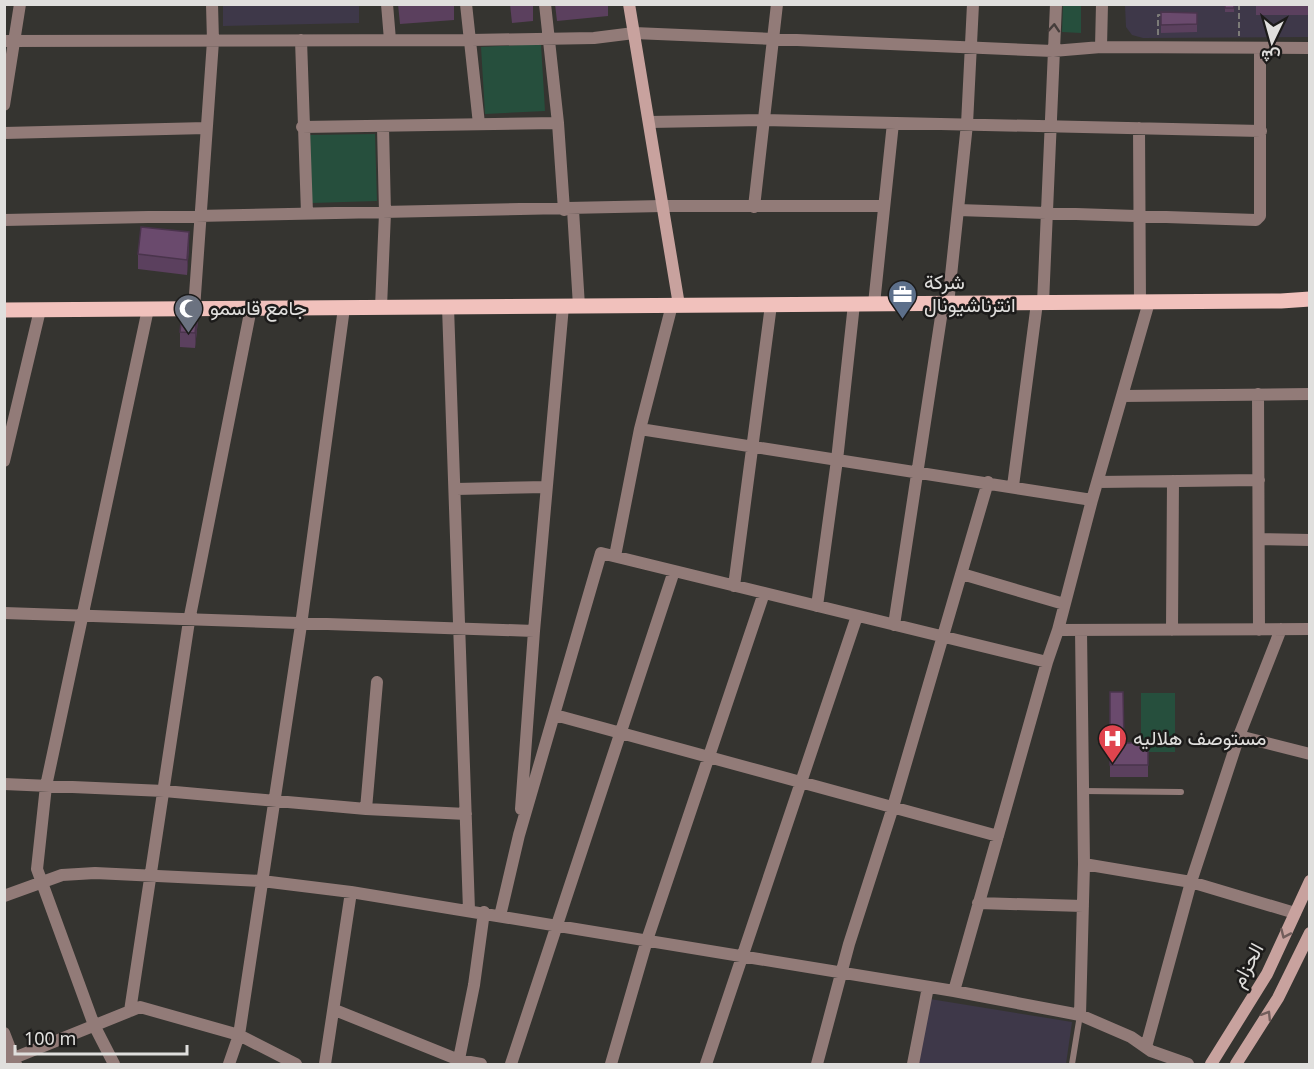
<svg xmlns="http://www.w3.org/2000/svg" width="1314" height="1069" font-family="'Noto Sans',Vazirmatn,sans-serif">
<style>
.education{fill:#3e3849}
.green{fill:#264f3d}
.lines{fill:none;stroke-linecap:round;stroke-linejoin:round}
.path{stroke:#7c7b78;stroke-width:2;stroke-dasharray:6 3;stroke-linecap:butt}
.lane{stroke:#927b78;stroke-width:6}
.street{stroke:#927b78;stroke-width:12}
.secondary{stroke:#c8a29e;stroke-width:12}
.primary{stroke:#f1c1bc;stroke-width:15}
.wall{fill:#5b405e}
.shaded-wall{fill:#4a344c}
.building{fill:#6a4a6d;stroke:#4a344c;stroke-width:1.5}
.oneway{stroke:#453d3b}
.oneway2{stroke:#725e5c}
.labels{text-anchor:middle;stroke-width:5;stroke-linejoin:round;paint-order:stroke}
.poi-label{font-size:20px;fill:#e0dfdd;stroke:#1c1b1a;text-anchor:start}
.street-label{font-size:20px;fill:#e0dfdd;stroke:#1c1b1a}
</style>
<rect width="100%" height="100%" fill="#353430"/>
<!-- education -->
<path class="education" d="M223,5H359V23L223,26Z
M1125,5H1309V37L1143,38L1132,35L1126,27Z
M930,999L1072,1022L1066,1064H918Z"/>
<!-- green -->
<path class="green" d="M1063,5H1081V33L1062,32Z
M541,44L545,111L485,114L481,47Z
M375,134L377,201L312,203L310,135Z
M1141,693H1175V752H1141Z"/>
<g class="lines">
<!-- path -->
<path class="path" d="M1239,4V36
M1158,35V15H1162"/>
<!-- lane -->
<path class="lane" d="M1083,791L1181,792
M1072,1064L1080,1015"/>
<!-- street -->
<path class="street" d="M387,4L390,40
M466,4L479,124
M545,4L558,123L564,210
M301,40L307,213
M4,41L471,40L594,38L634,33L1053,51L1101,47L1310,48
M1101,47L1102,4
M4,105L20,4
M649,122L763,120L1261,131
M302,127L558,123
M1139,128L1140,302
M4,133L206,128
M754,207L777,4
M573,210L579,306
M958,210L1256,220L1260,216V48
M4,220L662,206H884
M1043,303L1056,4
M874,304L893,123
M948,304L967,124L973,4
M381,307L385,213L383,127
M448,307L469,910
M194,309L213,41L212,4
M1258,394L1259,630
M1122,396L1310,394
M640,429L1092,500
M4,461L40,310
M1098,482L1259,480
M1013,486L1037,303
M456,489L546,487
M1259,539L1310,540
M615,556L640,429L672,305
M962,574L1064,604
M734,586L771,305
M817,606L837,460L854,304
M4,613L534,631
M894,625L943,304
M1058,630L1310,629
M1172,630L1173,481
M555,715L998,836
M1239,736L1310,754
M4,784L164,791L366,809L466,814
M366,809L377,682
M521,809L534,631L563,306
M1084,864L1191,882L1295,913
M4,896L62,875L95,873L262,881L351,892L954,991L1080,1015L1131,1037L1151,1051L1188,1064
M978,903L1083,906
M500,916L519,835L601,553L1047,662
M954,991L1047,662L1058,630L1092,500L1149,302
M335,1010L459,1060L481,1064
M130,1011L189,621L251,308
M1080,1015L1084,864L1081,630
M4,1033L16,1064
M1146,1047L1191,882L1239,736L1281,629
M4,1062L140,1007L239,1035L296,1064
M114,1064L94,1025L37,869L46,786L148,309
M229,1064L239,1035L301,625L344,308
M325,1064L351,892
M458,1064L474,985L484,912
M511,1064L674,571
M611,1064L647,940L764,593
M706,1064L857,616
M817,1064L849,944L893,807L988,482
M913,1064L928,987"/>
<!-- secondary -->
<path class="secondary" d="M629,4L679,305
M1211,1064L1267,974L1310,881
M1236,1064L1278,998L1310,933"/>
<!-- primary -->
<path class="primary" d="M4,310L1281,301L1310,299"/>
</g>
<!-- wall -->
<path class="wall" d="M398,4H454V20L400,24Z
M510,4H533V21L512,23Z
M555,4H608V16L557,21Z
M1225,4H1234V12H1225Z
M1256,4H1310V15H1256Z
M1161,12L1197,13V32L1161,33Z
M189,247L187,275L138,269V254Z
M198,320L195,348L180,347V332Z
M1110,692L1124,743H1148V777H1110Z"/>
<!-- shaded-wall -->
<path class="shaded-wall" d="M189,232V247L187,275V260Z
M198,305V320L195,348V333Z"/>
<!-- building -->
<path class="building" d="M1225,4H1234V8H1225Z
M1161,12L1197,13V24L1161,25Z
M141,227L189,232L187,260L138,254Z
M183,303L198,305L195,333L180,332Z
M1110,692H1123L1124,743H1148V765H1110Z"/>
<!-- one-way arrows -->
<defs><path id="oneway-chevron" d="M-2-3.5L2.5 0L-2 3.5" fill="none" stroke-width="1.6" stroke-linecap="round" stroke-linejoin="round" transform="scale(1.5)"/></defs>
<use class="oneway" href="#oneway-chevron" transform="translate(1054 28) rotate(-86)"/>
<g class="oneway2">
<use href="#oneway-chevron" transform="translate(1285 934) rotate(114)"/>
<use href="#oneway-chevron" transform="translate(1267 1015) rotate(-58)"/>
</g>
<!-- icons -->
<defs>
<symbol id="office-pin" viewBox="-11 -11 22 30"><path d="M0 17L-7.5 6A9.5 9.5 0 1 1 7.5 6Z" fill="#5c6f8a" stroke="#1c1b1a"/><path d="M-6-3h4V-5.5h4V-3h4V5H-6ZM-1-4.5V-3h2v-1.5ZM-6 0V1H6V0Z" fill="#fff"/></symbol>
<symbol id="mosque-pin" viewBox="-11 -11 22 30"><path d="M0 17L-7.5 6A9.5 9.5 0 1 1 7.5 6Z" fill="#6b7280" stroke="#1c1b1a"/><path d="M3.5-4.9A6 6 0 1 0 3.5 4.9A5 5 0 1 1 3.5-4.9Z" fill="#fff"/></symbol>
<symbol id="hospital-pin" viewBox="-11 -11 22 30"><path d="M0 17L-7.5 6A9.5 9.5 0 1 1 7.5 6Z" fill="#e0444e" stroke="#1c1b1a"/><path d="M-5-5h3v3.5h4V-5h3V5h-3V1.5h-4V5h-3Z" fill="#fff"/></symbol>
</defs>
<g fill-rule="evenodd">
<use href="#office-pin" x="886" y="278" width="33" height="45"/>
<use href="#mosque-pin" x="172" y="292" width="33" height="45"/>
<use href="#hospital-pin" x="1096" y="722" width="33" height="45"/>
</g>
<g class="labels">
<!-- poi labels -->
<g class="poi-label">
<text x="924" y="289">شركة<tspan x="924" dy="23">انترناشيونال</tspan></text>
<text x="210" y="315">جامع قاسمو</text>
<text x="1133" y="745">مستوصف هلاليه</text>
</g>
<!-- street labels -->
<g class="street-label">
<text transform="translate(1247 965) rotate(-62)" y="7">الحزام</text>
</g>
</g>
<!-- border -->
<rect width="1314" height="1069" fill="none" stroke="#e0dfdd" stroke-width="12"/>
<!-- north arrow -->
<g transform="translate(1272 42) rotate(185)" stroke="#1c1b1a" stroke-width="4.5" paint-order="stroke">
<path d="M0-4.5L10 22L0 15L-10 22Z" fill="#e0dfdd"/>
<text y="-9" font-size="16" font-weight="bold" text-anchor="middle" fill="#e0dfdd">ش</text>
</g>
<!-- scale -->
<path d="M15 1045v9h172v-9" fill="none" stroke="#e0dfdd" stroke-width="3"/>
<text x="24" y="1045" font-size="18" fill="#e0dfdd" stroke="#1c1b1a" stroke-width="4.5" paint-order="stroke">100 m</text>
</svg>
